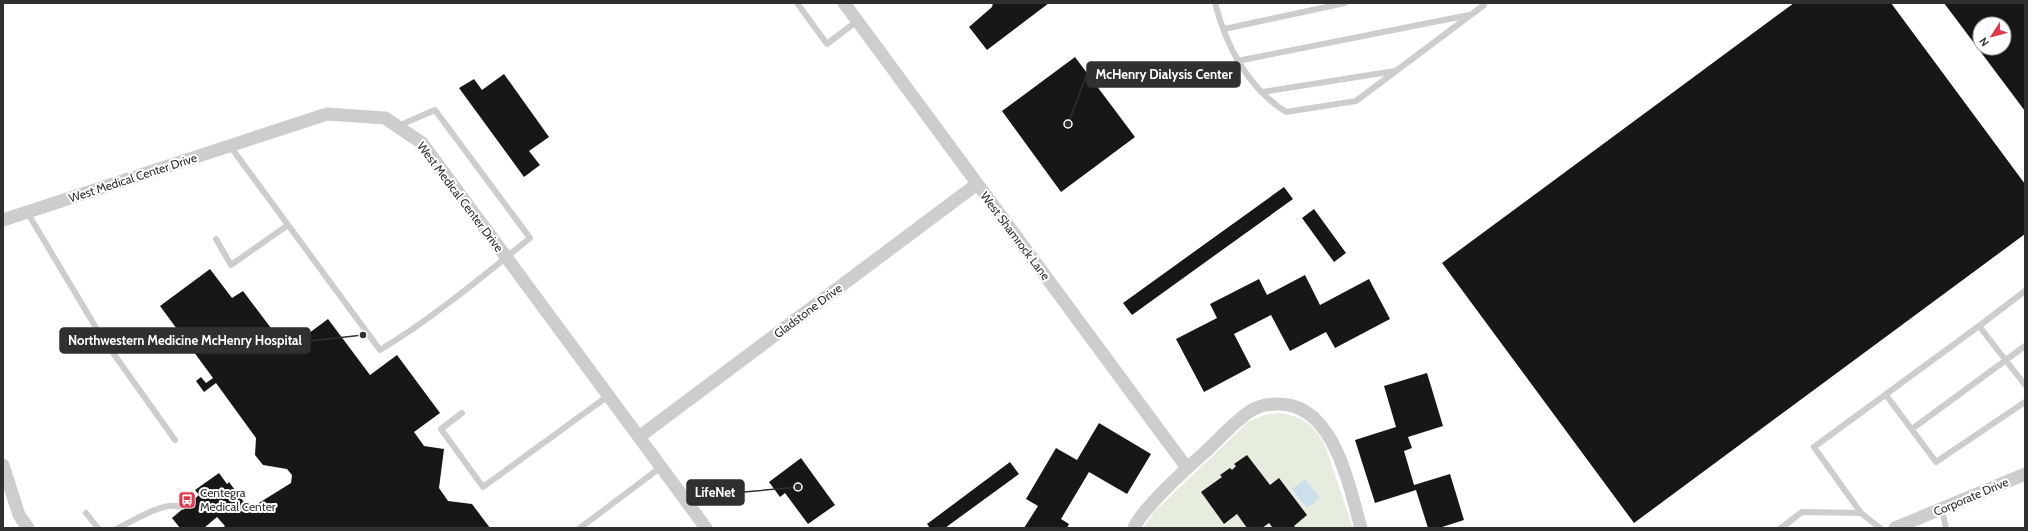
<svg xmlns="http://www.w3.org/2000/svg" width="2028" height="531" font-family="Cabin,sans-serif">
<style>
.green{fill:#e6ecde}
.water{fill:#cbe0eb}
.building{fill:#171717;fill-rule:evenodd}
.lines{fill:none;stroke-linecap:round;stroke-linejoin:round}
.lane{stroke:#cdcdcd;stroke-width:6}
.street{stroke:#cdcdcd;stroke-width:13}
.labels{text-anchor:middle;stroke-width:4;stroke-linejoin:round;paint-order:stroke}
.street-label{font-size:12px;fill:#303030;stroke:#fff}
.poi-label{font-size:12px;fill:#303030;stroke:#fff;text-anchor:start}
.leader{fill:none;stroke:#303030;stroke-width:1.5}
.callout-dot{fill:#303030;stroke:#fff;stroke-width:1.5}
.callout{fill:#303030;stroke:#303030;stroke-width:1.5}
.callout-label{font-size:13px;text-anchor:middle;font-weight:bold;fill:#fff}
</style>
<rect width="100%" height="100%" fill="#fff"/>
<!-- green -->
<path class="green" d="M1277,413C1317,416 1325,442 1335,475C1341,493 1347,510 1353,528H1143L1154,512L1248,422L1265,415Z"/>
<!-- water -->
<path class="water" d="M1305,479L1320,498L1307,508L1292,489Z"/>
<!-- building -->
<path class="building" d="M993,3H1049L987,50L969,27L992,7Z
M1794,3H1891L2025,184V234L1634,523L1442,263Z
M1944,3H2025V111ZM1980,24H2004V48H1980Z
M1075,57L1135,137L1061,192L1002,111Z
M504,74L549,137L529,151L540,165L524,177L459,88L474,79L482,90Z
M1284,187L1293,199L1132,315L1123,303Z
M1314,209L1346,253L1334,262L1302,218Z
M210,269L232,298L243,291L283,344L297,333L301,339L328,319L370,375L397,355L440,413L414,432L424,446L444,449L439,488L448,501L472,504L490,528H222L225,526L217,517L204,528H180L172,518L199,495L195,490L219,473L227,484L229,482L249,509L291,483L292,475L287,469L263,465L255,455L256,438L216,383L204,392L196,381L201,377L206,383L213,378L160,306Z
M1305,275L1320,305L1369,279L1390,319L1335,348L1326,332L1290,351L1271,315L1234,334L1251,367L1204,392L1176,339L1217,318L1210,304L1259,279L1267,295Z
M1427,373L1443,426L1408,437L1412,448L1404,451L1414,485L1450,474L1464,520L1439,528H1428L1416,490L1375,503L1355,440L1396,427L1384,386Z
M1099,423L1151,454L1127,494L1089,472L1061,519L1069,524L1067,528H1024L1038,506L1026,499L1056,448L1077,460Z
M1247,455L1270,485L1279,478L1307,515L1294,526L1296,528H1273L1269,523L1262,528H1247L1237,514L1224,524L1201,492L1222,477L1220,475L1230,468L1232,470L1236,466L1234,464Z
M801,458L835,505L808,524L785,493L780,497L769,482Z
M1010,462L1019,474L945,528H930L927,524Z"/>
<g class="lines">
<!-- lane -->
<path class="lane" d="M797,3L827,44L857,21
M1215,3C1226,46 1248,88 1286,112L1356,101L1484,5L1483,3
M1224,29L1345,3
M1237,61L1469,15
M1262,92L1395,71
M230,146L380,350C433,318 482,277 530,238L435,110L398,126
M27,212L101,336L175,440
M216,239L231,265L288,225
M1979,326L2025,291
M1886,395L1936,462L2025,402
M462,413L441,429L483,487L608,396
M1912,429L2025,346
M1942,510L1946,528
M86,513L98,528
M118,528C136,520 162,501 182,507
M580,528L661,467
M1781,528L1802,512L1861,513
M1880,528L1861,513L1814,447L1979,326L2025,385"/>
<!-- street -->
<path class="street" d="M844,3L1187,468
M3,220L327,114L385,118L422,143L706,528
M639,437L977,184
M3,465L19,515L28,528
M1134,528C1142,509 1187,468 1204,453C1216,442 1239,417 1252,410C1260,405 1269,404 1278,404C1334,403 1349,486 1361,528
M1895,528L2025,474"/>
</g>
<!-- icons -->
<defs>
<symbol id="bus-square" viewBox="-11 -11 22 22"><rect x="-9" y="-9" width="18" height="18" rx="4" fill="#e0384d" stroke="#fff"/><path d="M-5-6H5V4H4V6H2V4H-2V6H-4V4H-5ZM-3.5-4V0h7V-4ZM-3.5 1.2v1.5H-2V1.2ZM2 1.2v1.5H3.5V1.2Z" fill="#fff"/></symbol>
</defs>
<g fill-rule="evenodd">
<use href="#bus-square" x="177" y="490" width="20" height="20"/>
</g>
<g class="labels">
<!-- street labels -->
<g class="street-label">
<text transform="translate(133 178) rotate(-18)" y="4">West Medical Center Drive</text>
<text transform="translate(460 197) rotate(53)" y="4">West Medical Center Drive</text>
<text transform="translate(1015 236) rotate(53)" y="4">West Shamrock Lane</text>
<text transform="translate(808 311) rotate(-37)" y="4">Gladstone Drive</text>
<text transform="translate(1971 497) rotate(-23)" y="4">Corporate Drive</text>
</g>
<!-- poi labels -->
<g class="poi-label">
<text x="200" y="497">Centegra<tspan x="200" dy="14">Medical Center</tspan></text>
</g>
</g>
<!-- callouts -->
<path class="leader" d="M1068 124L1087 74M363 335L310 341M798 487L744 492"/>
<g class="callout-dot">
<circle cx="1068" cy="124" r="4"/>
<circle cx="363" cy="335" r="4"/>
<circle cx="798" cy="487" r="4"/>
</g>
<g class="callout">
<rect x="1087" y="62" width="153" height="25" rx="4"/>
<rect x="60" y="328" width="250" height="25" rx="4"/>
<rect x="687" y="480" width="57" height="25" rx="4"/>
</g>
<g class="callout-label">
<text x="1164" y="79">McHenry Dialysis Center</text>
<text x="185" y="345">Northwestern Medicine McHenry Hospital</text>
<text x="715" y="497">LifeNet</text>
</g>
<!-- border -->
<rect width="2028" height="531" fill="none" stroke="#303030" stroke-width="8"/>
<!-- north arrow -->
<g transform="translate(1992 36) rotate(234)"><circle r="19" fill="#ffffff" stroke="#acacac"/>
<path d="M0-3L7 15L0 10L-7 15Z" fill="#e0384d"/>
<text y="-6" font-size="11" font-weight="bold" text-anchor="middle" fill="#303030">N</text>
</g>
</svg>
